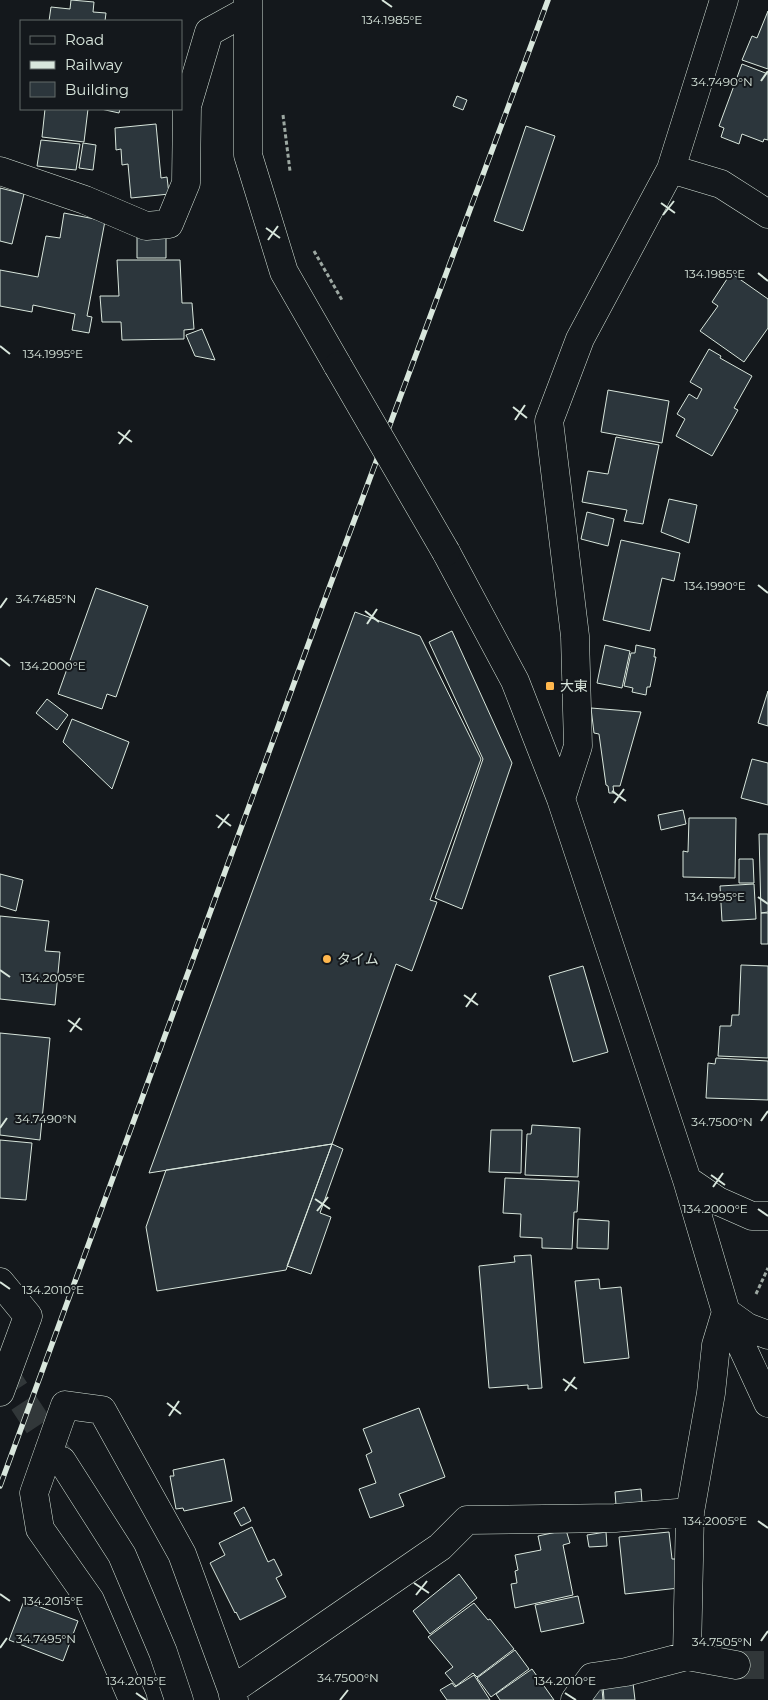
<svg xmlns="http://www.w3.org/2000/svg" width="768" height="1700" font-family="Montserrat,'Noto Sans JP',sans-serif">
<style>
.building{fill:#2c363c;stroke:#d8e6dc}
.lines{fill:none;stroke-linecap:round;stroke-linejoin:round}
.minor-tunnel{stroke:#313739;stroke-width:28;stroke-dasharray:28 14;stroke-linecap:butt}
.minor-casing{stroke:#d8e6dc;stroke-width:29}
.path{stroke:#9da8a2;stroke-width:3;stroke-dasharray:4 2.5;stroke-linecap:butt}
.minor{stroke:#14181c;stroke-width:28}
.rail-casing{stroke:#d8e6dc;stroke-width:5.5}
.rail{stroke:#14181c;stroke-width:4;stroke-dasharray:11;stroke-linecap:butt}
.minor-bridge-casing{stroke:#d8e6dc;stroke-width:29;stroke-linecap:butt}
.minor-bridge{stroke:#14181c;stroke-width:28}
.ticks{fill:none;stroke:#d8e6dc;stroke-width:2}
.poi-dot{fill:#ffb74d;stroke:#14181c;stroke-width:2}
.labels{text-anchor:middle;stroke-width:4;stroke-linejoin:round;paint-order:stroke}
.poi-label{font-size:14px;fill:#d8e6dc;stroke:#14181c;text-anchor:start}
.ticks-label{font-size:12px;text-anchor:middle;fill:#d8e6dc;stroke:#14181c;stroke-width:4;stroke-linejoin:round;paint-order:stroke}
</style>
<rect width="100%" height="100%" fill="#14181c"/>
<!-- building -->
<path class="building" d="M71,0L94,2L93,12L106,13L105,21H49L51,7L70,9Z
M768,11V69L742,60L752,36L757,38Z
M742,64L768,74V140L764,139L763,142L742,134L739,144L721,137L724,128L719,126Z
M457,96L467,100L463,110L453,106Z
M45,109H88L84,142L42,137Z
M101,109H120L119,113Z
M156,124L161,178L167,177L169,194L131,198L128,164L122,165L121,149L116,150L115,128Z
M526,126L555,136L523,231L494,221Z
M41,140L80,144L76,170L37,166Z
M83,143L96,145L93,170L79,168Z
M0,188L24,194L12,244L0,241Z
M64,213L105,221L87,316L92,317L89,333L72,330L75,314L33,305L32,312L0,306V270L38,277L46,236L60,238Z
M137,237H166V258H137Z
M117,260H180L182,303H192L194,329L184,330V339L122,340L121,322H102L100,296H119Z
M731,273L768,299V328L744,362L700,331L718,306L712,302Z
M202,329L215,360L195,356L186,335Z
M709,349L721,356L720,358L752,376L734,408L738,410L712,456L676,436L685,419L677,414L689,394L697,399L702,389L690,382Z
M608,390L669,401L662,443L601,432Z
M616,437L659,445L643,524L624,521L627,510L582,502L588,471L608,474Z
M669,499L697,505L689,543L661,532Z
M587,512L614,519L608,546L581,539Z
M621,540L680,553L674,581L662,578L650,631L603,620Z
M96,588L148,606L116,697L107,694L102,709L58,694Z
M355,612L420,636L481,759L430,900L437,902L412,971L396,964L332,1144L149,1173Z
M452,631L512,763L462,909L435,898L483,759L429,642Z
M605,645L630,651L622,688L597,683Z
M636,645L655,649L654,657H656L650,687H647L646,695L632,692L633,688L624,686L631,653H635Z
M768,691V726L758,723Z
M47,699L68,715L57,730L36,713Z
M591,708L641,712L620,786H613L614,793H609L608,786L606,785L599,734L594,733Z
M72,719L129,742L112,789L63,742Z
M752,759L768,763V805L741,798Z
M683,810L686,824L661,830L658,815Z
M689,818H736L735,878L683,877V851L688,852Z
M759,834H768V912L761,913Z
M739,859H753L754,883H739Z
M0,874L23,880L16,911L0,906Z
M754,884L756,919L722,921L720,886Z
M761,913H768V944H761Z
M0,916L49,921L45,951L60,952L55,1005L0,999Z
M741,965L768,966V1058L718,1056L720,1026H731L732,1015H739Z
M583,966L608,1052L573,1062L549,976Z
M0,1033L50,1038L40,1140L0,1135Z
M716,1058L768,1061V1100L706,1098L708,1063L715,1064Z
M532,1125L580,1128L578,1177L525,1175L527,1134H531Z
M491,1130H522L521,1173L489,1172Z
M0,1140L32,1143L26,1200L0,1198Z
M332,1144L343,1149L320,1213L331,1217L311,1274L287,1266Z
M332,1144L286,1270L157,1291L146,1227L166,1170Z
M505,1178L579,1181L577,1212H574L572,1249L542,1248V1238L520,1237L521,1214L503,1213Z
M578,1219L609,1221L608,1249L577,1248Z
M531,1255L542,1388L528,1389V1385L489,1388L479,1266L515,1262L514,1256Z
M599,1279L600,1289L621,1287L629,1358L584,1363L575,1281Z
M419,1408L445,1477L399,1494L404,1506L370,1518L359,1489L376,1483L366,1455L372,1452L363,1429Z
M224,1459L232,1501L184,1511L183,1508L176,1509L170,1476H174L173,1470Z
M641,1489L642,1502L616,1505L615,1492Z
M244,1507L251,1521L241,1526L234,1513Z
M252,1527L268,1562L274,1559L282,1575L276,1578L286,1597L240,1620L236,1612L235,1613L210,1563L225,1555L219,1543Z
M566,1530L570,1543L563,1545L573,1595L515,1608L511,1584L517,1583L515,1571L518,1570L515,1555L541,1550L538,1536Z
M606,1532L607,1546L589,1547L587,1535Z
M669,1532L672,1559H676L679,1588L625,1594L619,1537Z
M459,1574L477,1598L430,1634L413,1611Z
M578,1596L584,1623L541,1632L535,1605Z
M24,1601L78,1621L63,1661L9,1640Z
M474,1603L488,1620L490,1619L514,1649L477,1677L473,1673L456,1686L445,1673L453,1667L428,1637Z
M515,1650L529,1669L491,1697L477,1678Z
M532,1669L554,1700H500L496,1694Z
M474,1675L490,1700H447L440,1690L452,1683L455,1687Z
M633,1683L635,1700H604L603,1685Z
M596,1689H602L603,1700H590Z"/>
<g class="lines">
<!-- minor-tunnel -->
<path class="minor-tunnel" d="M0,1367L62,1461
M736,1665H768"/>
<defs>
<path id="minor" d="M248,0V155L284,272L338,366
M671,169L721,184L768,214
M0,171L85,200L146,226L169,224L186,183L187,106L209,32L247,11
M446,552L515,681L561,799L687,1180L726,1312L768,1403
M561,799L578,746L575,636L549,421L580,339L671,169L724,0
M687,1180L718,1201L752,1216H768
M0,1282L28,1316L0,1392
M726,1312L747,1327L768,1335
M62,1461L122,1555L163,1652L179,1700
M687,1656L736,1665
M232,1690L440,1547L467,1520L615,1518L690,1512
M133,1700L90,1600L40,1529L34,1493L65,1405L102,1410L182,1554L232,1690L234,1700
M575,1700L592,1677L626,1672L687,1656L690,1512L711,1393L716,1345L726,1312"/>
</defs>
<!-- minor casing -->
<use href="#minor" class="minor-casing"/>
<!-- path -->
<path class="path" d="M283,115L290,171
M314,251L342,300
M756,1294L768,1268"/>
<!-- minor -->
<use href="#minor" class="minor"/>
<defs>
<path id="rail" d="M0,1486L322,607L548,0"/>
</defs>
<!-- rail casing -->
<use href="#rail" class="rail-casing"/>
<!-- rail -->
<use href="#rail" class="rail"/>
<defs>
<path id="minor-bridge" d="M338,366L446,552"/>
</defs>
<!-- minor-bridge casing -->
<use href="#minor-bridge" class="minor-bridge-casing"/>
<!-- minor-bridge -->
<use href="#minor-bridge" class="minor-bridge"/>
</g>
<!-- ticks -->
<path class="ticks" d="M382,0L392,7M761,81L768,71M661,203L675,213M663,215L674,201M266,228L280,238M268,240L278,226M758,273L768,281M0,346L10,354M513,407L527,418M515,420L525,405M118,432L132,442M119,444L130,430M758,585L768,593M0,608L7,598M365,611L379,622M367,624L377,609M0,658L10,666M612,791L626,801M614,803L624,789M216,815L231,826M218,828L229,814M758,897L768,904M0,970L10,977M464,995L478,1005M466,1007L476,993M68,1020L82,1030M70,1032L80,1018M761,1121L768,1111M0,1128L7,1118M711,1175L725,1185M713,1187L723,1173M315,1199L330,1209M758,1209L768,1216M317,1211L328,1197M0,1282L10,1289M563,1379L577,1389M565,1391L575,1377M167,1403L181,1414M169,1416L179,1401M758,1521L768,1528M414,1583L429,1593M0,1594L10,1601M416,1595L427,1581M761,1641L768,1631M0,1648L7,1638M136,1693L146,1700M565,1693L576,1700M340,1700L348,1690"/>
<!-- markers -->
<g class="poi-dot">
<rect x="545" y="681" width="10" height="10" rx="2.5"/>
<circle cx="327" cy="959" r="5"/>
</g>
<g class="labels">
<!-- poi labels -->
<g class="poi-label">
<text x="560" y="691">大東</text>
<text x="337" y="964">タイム</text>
</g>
</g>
<g class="ticks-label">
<text x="392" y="24">134.1985°E</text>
<text x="722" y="86">34.7490°N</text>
<text x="715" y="278">134.1985°E</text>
<text x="53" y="358">134.1995°E</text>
<text x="715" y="590">134.1990°E</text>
<text x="46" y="603">34.7485°N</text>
<text x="53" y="670">134.2000°E</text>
<text x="715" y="901">134.1995°E</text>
<text x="53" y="982">134.2005°E</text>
<text x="46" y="1123">34.7490°N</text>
<text x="722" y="1126">34.7500°N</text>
<text x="715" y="1213">134.2000°E</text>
<text x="53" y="1294">134.2010°E</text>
<text x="715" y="1525">134.2005°E</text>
<text x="53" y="1605">134.2015°E</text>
<text x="46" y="1643">34.7495°N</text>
<text x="722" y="1646">34.7505°N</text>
<text x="348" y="1682">34.7500°N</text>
<text x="136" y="1685">134.2015°E</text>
<text x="565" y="1685">134.2010°E</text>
</g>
<!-- legend -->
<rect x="20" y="20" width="162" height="90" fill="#14181c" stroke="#626a69"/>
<rect x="30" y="36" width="25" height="8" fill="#14181c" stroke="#626a69"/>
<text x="65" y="45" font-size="15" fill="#d8e6dc">Road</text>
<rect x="30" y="61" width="25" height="8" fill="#d8e6dc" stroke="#626a69"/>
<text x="65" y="70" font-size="15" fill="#d8e6dc">Railway</text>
<rect x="30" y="82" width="25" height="15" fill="#2c363c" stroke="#626a69"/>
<text x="65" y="95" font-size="15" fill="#d8e6dc">Building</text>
</svg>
